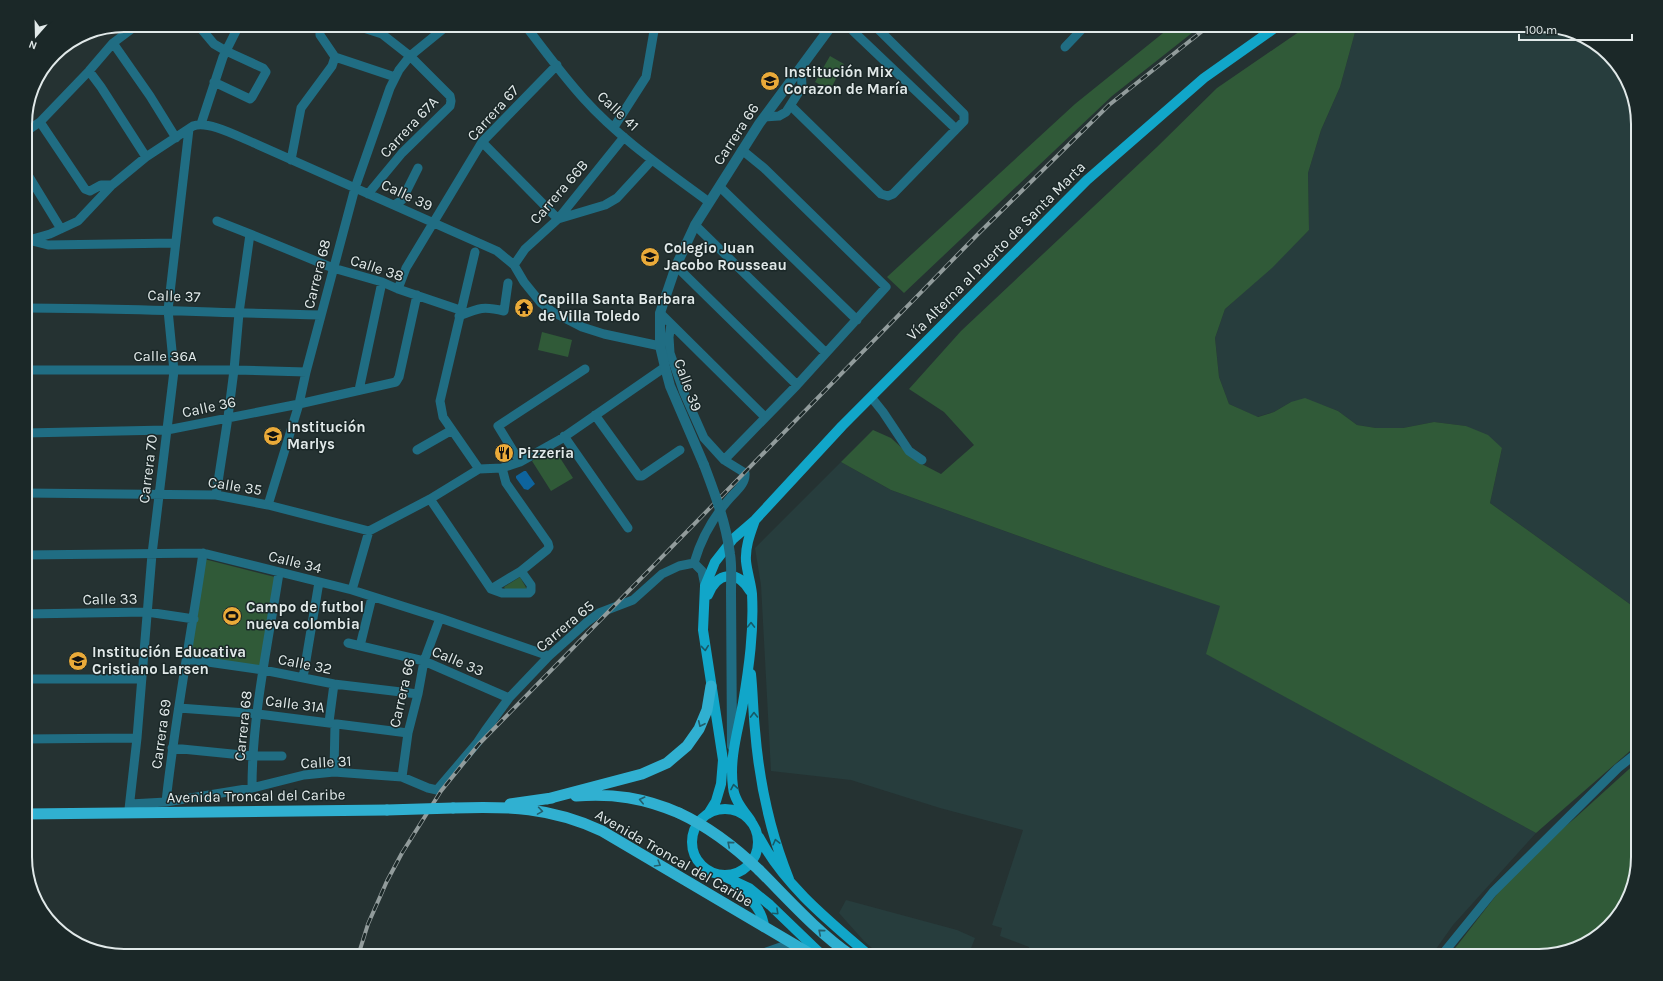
<svg xmlns="http://www.w3.org/2000/svg" width="1663" height="981" font-family="Karla,sans-serif">
<style>
.built{fill:#273d3d}
.green{fill:#305a38}
.water{fill:#0e649d}
.lines{fill:none;stroke-linecap:round;stroke-linejoin:round}
.minor{stroke:#206d83;stroke-width:9}
.tertiary{stroke:#206d83;stroke-width:10}
.primary{stroke:#11a6c9;stroke-width:10}
.trunk{stroke:#30b0d1;stroke-width:11}
.rail-casing{stroke:#929c9c;stroke-width:4}
.rail{stroke:#1b2828;stroke-width:2.5;stroke-dasharray:8;stroke-linecap:butt}
.tertiary-bridge{stroke:#206d83;stroke-width:10}
.trunk-bridge{stroke:#30b0d1;stroke-width:11}
.oneway{stroke:#175a68}
.oneway2{stroke:#235e6c}
.labels{text-anchor:middle;stroke-width:3;stroke-linejoin:round;paint-order:stroke}
.poi-label{font-size:15px;font-weight:bold;fill:#e1e9e9;stroke:#1b2828;text-anchor:start}
.street-label{font-size:15px;fill:#e1e9e9;stroke:#1b2828}
.rim{fill:none;stroke:#e1e9e9;stroke-width:2}
</style>
<rect width="100%" height="100%" fill="#253232"/>
<!-- built -->
<path class="built" d="M1357,25H1539L1589,38L1625,74L1638,117V610L1490,503L1502,448L1466,426L1434,422L1403,428H1376L1357,425L1338,411L1322,405L1291,402L1274,412L1257,417L1229,404L1219,377L1215,338L1225,309L1272,267L1309,230L1308,173L1321,130L1340,87Z
M841,462L891,490L1105,567L1221,606L1207,654L1536,833L1453,925L1431,956H1027L1029,947L1000,936L1002,928L992,925L1023,830L940,808L851,780L771,771L761,585L755,548Z
M846,900L957,930L975,938L968,956H881L864,941L839,913Z"/>
<!-- green -->
<path class="green" d="M1173,25H1202L1112,96L904,293L887,277L1075,104Z
M1309,25H1357L1340,87L1321,130L1308,173L1309,230L1273,267L1225,309L1215,338L1219,377L1229,404L1258,417L1274,412L1291,402L1305,398L1338,411L1357,425L1376,428H1403L1434,422L1466,426L1488,435L1502,448L1490,503L1638,610V744L1536,833L1206,654L1220,606L1105,567L891,490L841,462L873,430L891,438L916,461L941,474L974,445L944,412L909,389L961,331L1157,147L1217,88Z
M830,56L844,64L830,90L815,82Z
M542,332L572,340L568,357L538,350Z
M553,447L573,478L551,491L532,461Z
M204,559L275,577L261,668L190,655Z
M520,577L528,591H506L504,587Z
M1638,761V858L1625,907L1589,943L1540,956H1449L1508,880L1541,846L1574,819Z"/>
<!-- water -->
<path class="water" d="M524,471H526L535,484L528,490L524,489L516,478V476Z"/>
<g class="lines">
<!-- minor -->
<path class="minor" d="M198,25L214,44L226,51L263,68L266,72L252,97L250,99L214,82
M354,25L382,34L410,56L450,96L451,101L450,106L402,153L368,194
M525,25C544,50 563,76 584,99C620,139 666,170 709,202
M853,25V31L956,129
M113,43L150,96L176,138
M1065,47L1086,25
M335,57L395,77
M89,71L101,87L146,157
M791,106L881,194L888,196L893,194L964,121V114L874,25
M764,117L779,116L786,112L802,87L801,67
M40,122L85,189L90,191L101,185H112
M201,124L223,57L239,25
M614,127L646,77L655,25
M25,132L40,122L89,71L113,43L137,25
M482,142L558,219L605,205L617,198L652,160
M291,160L301,108L332,66L335,57L320,35V25
M25,170L61,229
M720,187L857,320
M394,205L402,200L418,168
M217,221L250,234
M695,225L826,353
M25,235L29,240L50,234L78,221L112,185L146,157L193,126C208,120 239,137 254,143L497,251L514,265L524,282L541,303L553,312L582,327L604,334L660,346
M28,240L48,245L175,243
M475,252L440,401L443,417L479,469
M514,265L525,249L558,219L624,137
M676,266L797,385
M398,289L406,268L482,142L557,65
M25,308C124,308 223,313 321,315
M660,313L765,417
M459,316C479,308 483,306 504,311L508,283
M25,370H234L306,372
M359,390L382,282
M871,397L883,412L909,451L922,460
M595,415L639,476H642L680,450
M25,433L167,430L299,404L396,382L399,377L417,295
M564,436L628,528
M417,450L452,430
M724,460L797,385L886,287L764,168L742,150
M520,462L498,426L585,369
M25,493L216,495L268,505L369,531L430,499L479,469L502,468L520,462L561,439L665,367
M216,495L228,417L234,370L239,313L250,234L333,268L382,282L398,289L460,310
M430,499L491,589
M268,505L299,404L306,372L355,188L390,88L399,70L410,56L448,25
M25,555L203,553L352,590L440,618L549,656
M694,563L702,571L705,586
M491,589L521,571L547,550L549,547L548,543L506,483L502,468
M491,589L502,593H529L531,591V585L521,571
M352,590L369,531
M25,614L147,612L194,619
M348,643L424,661L509,698
M360,646L372,597
M187,659L263,670L334,684L418,694
M303,678L319,582
M25,679H141
M179,708L258,714L408,733
M329,722L334,684
M25,739L137,738
M172,748L252,756H282
M334,772L335,724
M402,777L408,733L418,694L424,661L440,618
M252,788C252,716 268,644 279,573
M166,802C175,718 191,636 203,553
M130,804L166,802L252,788L304,775L334,772L402,777L428,788L437,790L477,743L485,731L509,698L549,656L587,622L599,613L633,600L662,574L679,566L694,563C701,539 713,517 730,498C736,491 746,484 745,473L724,460L704,438L684,393L670,353L669,337L671,324
M129,809L137,738L152,554L174,371L168,310L189,129
M755,956L792,943
M1441,956L1493,892L1618,768L1638,752"/>
<!-- tertiary -->
<path class="tertiary" d="M704,465L670,386L665,367L660,346V313L676,266L695,225L759,124L832,25
M731,592L732,746"/>
<!-- primary -->
<path class="primary" d="M708,595C717,572 737,569 750,591
M751,674C753,693 753,711 755,730C759,780 770,832 789,879
M692 842a33 33 0 1 1 66 0a33 33 0 1 1-66 0Z
M708,814L716,801L721,784L723,760L703,630L705,586L715,562L733,539L755,520L842,426L1087,180L1204,78L1279,25
M751,821C744,811 734,800 733,787C729,758 738,731 743,703C749,667 754,631 752,594C751,583 747,572 746,561C745,547 750,534 755,520
M759,837C784,885 829,921 870,956
M721,875L749,888L770,905L823,956
M736,885C748,897 763,909 764,927"/>
<!-- trunk -->
<path class="trunk" d="M576,796C613,793 644,798 679,813
M547,799L642,774L667,763L687,746L699,729L707,710L711,686
M510,804L552,798
M453,808C508,806 551,807 602,831L814,956
M25,814L387,810
M759,870C789,900 817,932 852,956"/>
<defs>
<path id="rail" d="M358,956L368,924L387,881L402,853L441,791L479,744L979,233L1109,105L1210,25"/>
</defs>
<!-- rail casing -->
<use href="#rail" class="rail-casing"/>
<!-- rail -->
<use href="#rail" class="rail"/>
<!-- tertiary-bridge -->
<path class="tertiary-bridge" d="M704,465C715,494 726,523 730,554C732,566 731,579 731,592"/>
<!-- trunk-bridge -->
<path class="trunk-bridge" d="M387,810L453,808
M679,813C709,827 734,846 759,870"/>
</g>
<!-- one-way arrows -->
<defs><path id="oneway-chevron" d="M-2-3.5L2.5 0L-2 3.5" fill="none" stroke-width="1.6" stroke-linecap="round" stroke-linejoin="round"/></defs>
<g class="oneway">
<use href="#oneway-chevron" transform="translate(751 625) rotate(-89)"/>
<use href="#oneway-chevron" transform="translate(705 648) rotate(84)"/>
<use href="#oneway-chevron" transform="translate(754 715) rotate(-91)"/>
<use href="#oneway-chevron" transform="translate(734 787) rotate(-100)"/>
<use href="#oneway-chevron" transform="translate(776 842) rotate(-104)"/>
<use href="#oneway-chevron" transform="translate(776 912) rotate(43)"/>
</g>
<g class="oneway2">
<use href="#oneway-chevron" transform="translate(701 724) rotate(115)"/>
<use href="#oneway-chevron" transform="translate(642 800) rotate(-167)"/>
<use href="#oneway-chevron" transform="translate(540 811) rotate(9)"/>
<use href="#oneway-chevron" transform="translate(730 844) rotate(-140)"/>
<use href="#oneway-chevron" transform="translate(658 864) rotate(31)"/>
<use href="#oneway-chevron" transform="translate(821 932) rotate(-140)"/>
</g>
<!-- icons -->
<defs>
<symbol id="school-disc" viewBox="-11 -11 22 22"><circle r="9.5" fill="#eaaa39" stroke="#1b2828"/><path d="M0-5L7-2L0 1L-7-2ZM-4 1L0 2.5L4 1V4Q0 6-4 4Z" fill="#111"/></symbol>
<symbol id="temple-disc" viewBox="-11 -11 22 22"><circle r="9.5" fill="#eaaa39" stroke="#1b2828"/><path d="M0-6L5-2H3V0L6.5 2.5H4V6H1.5V3h-3V6H-4V2.5H-6.5L-3 0V-2H-5Z" fill="#111"/></symbol>
<symbol id="restaurant-disc" viewBox="-11 -11 22 22"><circle r="9.5" fill="#eaaa39" stroke="#1b2828"/><path d="M-5-6h1v4h1v-4h1v4h1v-4h1v5L-1.5 .5V6h-2V.5L-5-1ZM5-6V6H3V1.5H1.5Q1.5-4 5-6Z" fill="#111"/></symbol>
<symbol id="stadium-disc" viewBox="-11 -11 22 22"><circle r="9.5" fill="#eaaa39" stroke="#1b2828"/><path d="M0-5a6.5 5 0 1 0 0 10a6.5 5 0 1 0 0-10ZM-3.5-1.8h7v3.6h-7Z" fill="#111"/></symbol>
</defs>
<g fill-rule="evenodd">
<use href="#school-disc" x="759" y="70" width="22" height="22"/>
<use href="#school-disc" x="639" y="246" width="22" height="22"/>
<use href="#temple-disc" x="513" y="297" width="22" height="22"/>
<use href="#school-disc" x="262" y="425" width="22" height="22"/>
<use href="#restaurant-disc" x="493" y="442" width="22" height="22"/>
<use href="#stadium-disc" x="221" y="605" width="22" height="22"/>
<use href="#school-disc" x="67" y="650" width="22" height="22"/>
</g>
<g class="labels">
<!-- poi labels -->
<g class="poi-label">
<text x="784" y="77">Institución Mix<tspan x="784" dy="17">Corazon de María</tspan></text>
<text x="664" y="253">Colegio Juan<tspan x="664" dy="17">Jacobo Rousseau</tspan></text>
<text x="538" y="304">Capilla Santa Barbara<tspan x="538" dy="17">de Villa Toledo</tspan></text>
<text x="287" y="432">Institución<tspan x="287" dy="17">Marlys</tspan></text>
<text x="518" y="458">Pizzeria</text>
<text x="246" y="612">Campo de futbol<tspan x="246" dy="17">nueva colombia</tspan></text>
<text x="92" y="657">Institución Educativa<tspan x="92" dy="17">Cristiano Larsen</tspan></text>
</g>
<!-- street labels -->
<g class="street-label">
<text transform="translate(618 111) rotate(43)" y="5">Calle 41</text>
<text transform="translate(493 113) rotate(-48)" y="5">Carrera 67</text>
<text transform="translate(409 127) rotate(-47)" y="5">Carrera 67A</text>
<text transform="translate(736 134) rotate(-57)" y="5">Carrera 66</text>
<text transform="translate(559 192) rotate(-49)" y="5">Carrera 66B</text>
<text transform="translate(407 195) rotate(25)" y="5">Calle 39</text>
<text transform="translate(996 251) rotate(-45)" y="5">Vía Alterna al Puerto de Santa Marta</text>
<text transform="translate(377 268) rotate(18)" y="5">Calle 38</text>
<text transform="translate(317 274) rotate(-76)" y="5">Carrera 68</text>
<text transform="translate(174 296) rotate(2)" y="5">Calle 37</text>
<text x="165" y="361">Calle 36A</text>
<text transform="translate(688 385) rotate(70)" y="5">Calle 39</text>
<text transform="translate(209 407) rotate(-12)" y="5">Calle 36</text>
<text transform="translate(148 469) rotate(-83)" y="5">Carrera 70</text>
<text transform="translate(235 486) rotate(9)" y="5">Calle 35</text>
<text transform="translate(295 562) rotate(14)" y="5">Calle 34</text>
<text transform="translate(110 599) rotate(-1)" y="5">Calle 33</text>
<text transform="translate(565 626) rotate(-40)" y="5">Carrera 65</text>
<text transform="translate(458 661) rotate(23)" y="5">Calle 33</text>
<text transform="translate(305 664) rotate(11)" y="5">Calle 32</text>
<text transform="translate(402 693) rotate(-77)" y="5">Carrera 66</text>
<text transform="translate(295 704) rotate(7)" y="5">Calle 31A</text>
<text transform="translate(243 726) rotate(-84)" y="5">Carrera 68</text>
<text transform="translate(161 734) rotate(-82)" y="5">Carrera 69</text>
<text transform="translate(326 762) rotate(-3)" y="5">Calle 31</text>
<text transform="translate(256 796) rotate(-1)" y="5">Avenida Troncal del Caribe</text>
<text transform="translate(674 858) rotate(30)" y="5">Avenida Troncal del Caribe</text>
</g>
</g>
<!-- crop -->
<path d="M0 0H1663V981H0ZM124 32H1539A92 92 0 0 1 1631 124V857A92 92 0 0 1 1539 949H124A92 92 0 0 1 32 857V124A92 92 0 0 1 124 32Z" fill="#1b2828" fill-rule="evenodd"/>
<path class="rim" d="M124 32H1539A92 92 0 0 1 1631 124V857A92 92 0 0 1 1539 949H124A92 92 0 0 1 32 857V124A92 92 0 0 1 124 32Z"/>
<!-- north arrow -->
<g transform="translate(36 36) rotate(200)" stroke="#1b2828" stroke-width="3" paint-order="stroke">
<path d="M0-3L7 15L0 10L-7 15Z" fill="#e1e9e9"/>
<text y="-6" font-size="11" font-weight="bold" text-anchor="middle" fill="#e1e9e9">N</text>
</g>
<!-- scale -->
<path d="M1519 34v6h113v-6" fill="none" stroke="#e1e9e9" stroke-width="2"/>
<text x="1525" y="34" font-size="12" fill="#e1e9e9" stroke="#1b2828" stroke-width="3" paint-order="stroke">100 m</text>
</svg>
